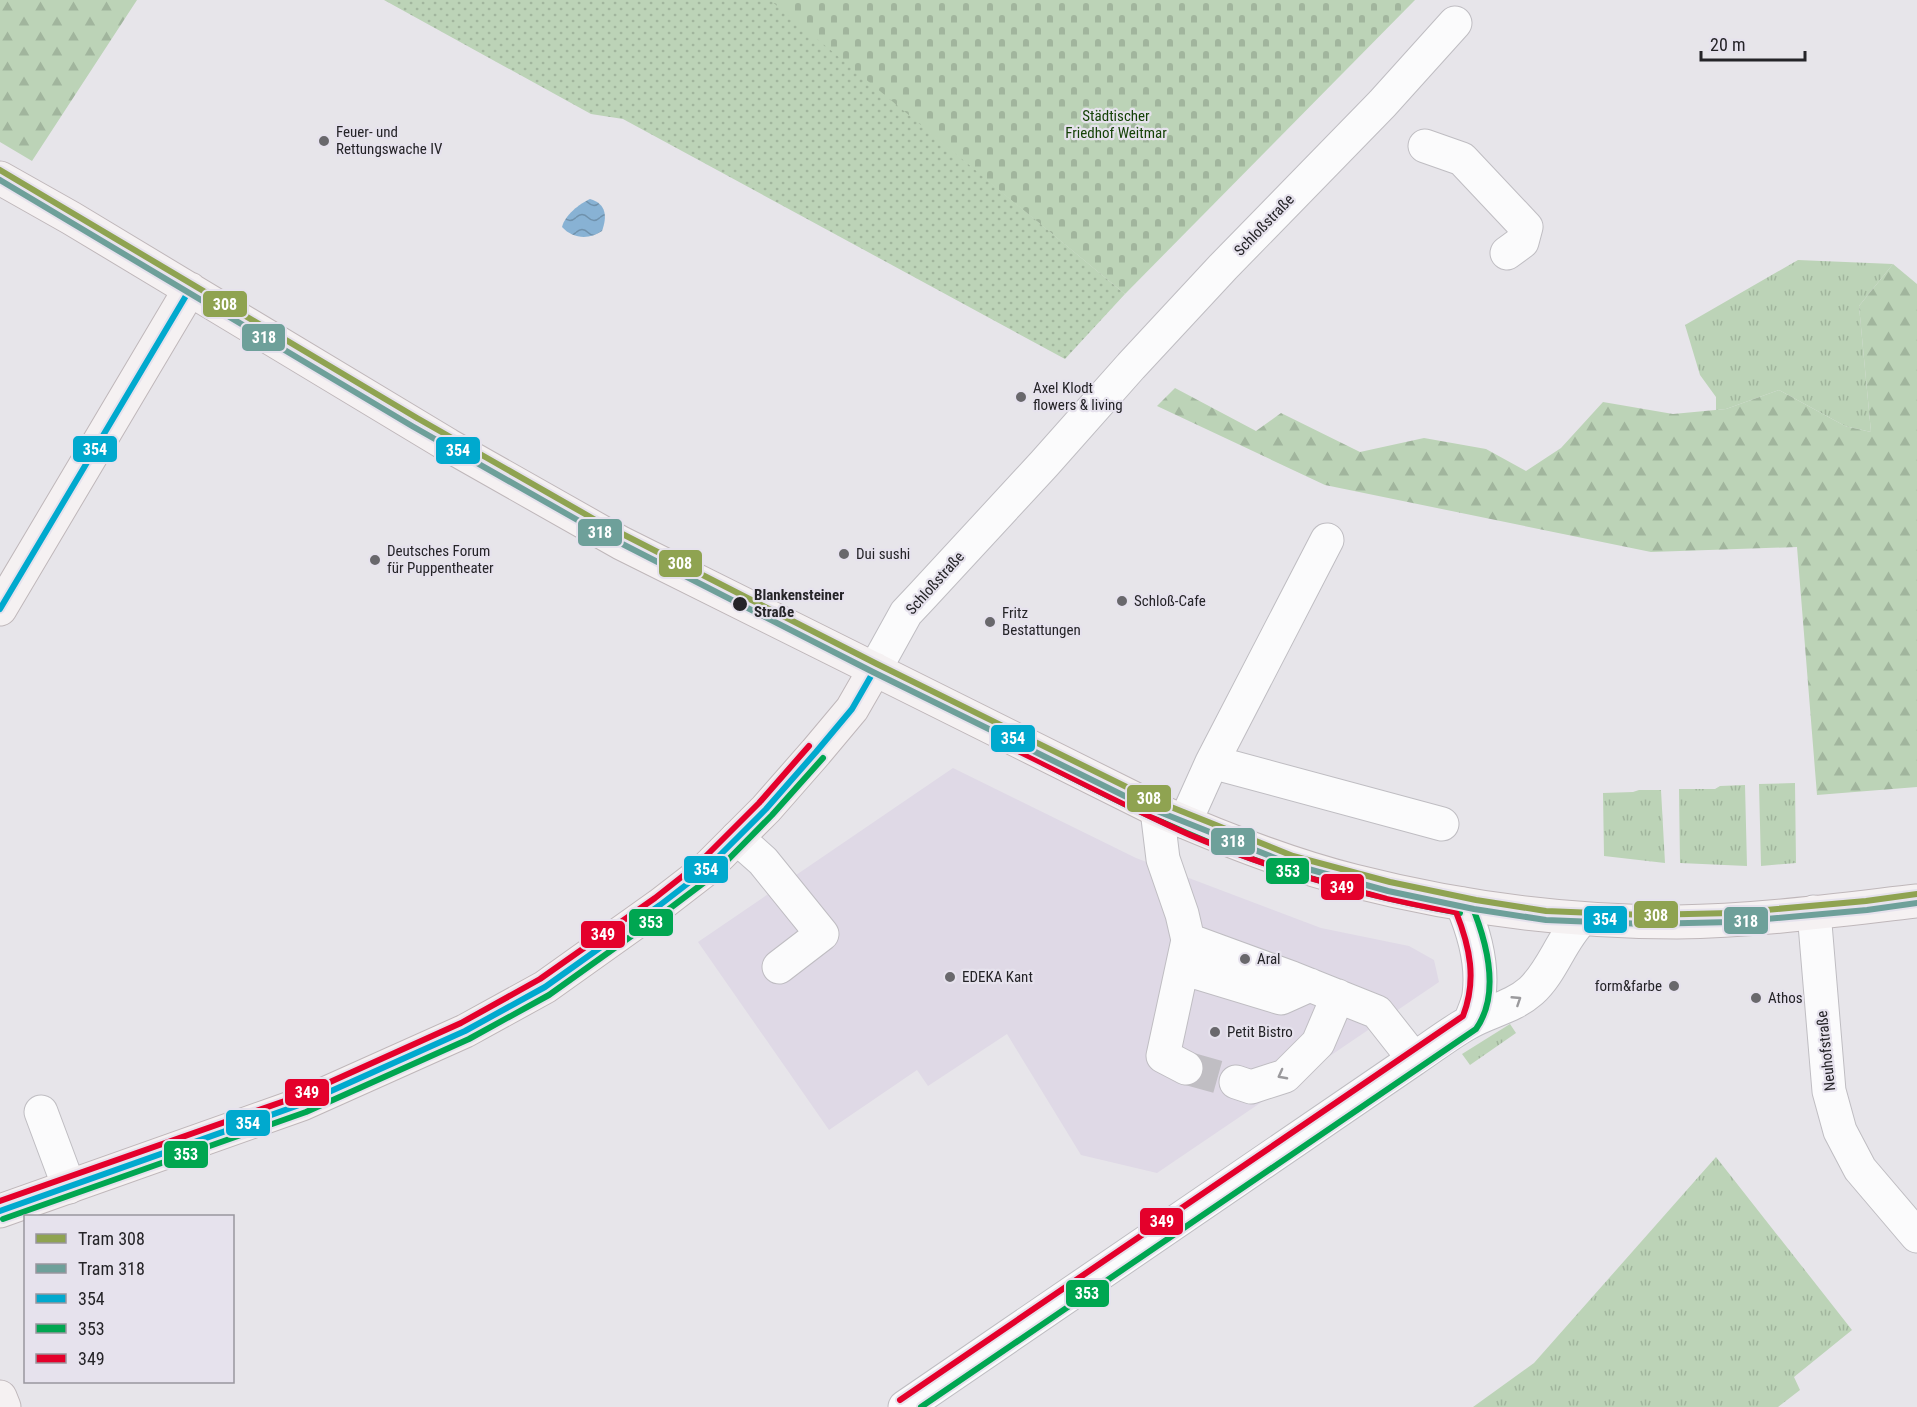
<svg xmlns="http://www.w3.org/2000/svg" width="1917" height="1407" font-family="'Roboto Condensed',sans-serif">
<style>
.built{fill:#dfd9e6}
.grass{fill:url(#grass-tufts)}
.forest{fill:url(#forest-firs)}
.cemetery{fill:url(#cemetery-stones)}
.park{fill:url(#park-dots)}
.water{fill:url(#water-waves)}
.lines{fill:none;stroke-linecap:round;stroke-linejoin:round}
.minor-tunnel{stroke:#c0bec3;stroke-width:33;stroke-dasharray:33 16;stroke-linecap:butt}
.minor-casing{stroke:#bfbdc2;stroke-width:35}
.major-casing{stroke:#bfb7ba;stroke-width:35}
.minor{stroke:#fbfbfc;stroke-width:33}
.major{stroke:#f5f1f2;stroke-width:33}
.bus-1-casing{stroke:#e6e2ed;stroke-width:10}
.bus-2-casing{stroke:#e6e2ed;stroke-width:10}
.bus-3-casing{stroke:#e6e2ed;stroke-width:10}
.bus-1{stroke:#00a9ce;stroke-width:6}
.bus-2{stroke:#00a651;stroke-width:6}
.bus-3{stroke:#e4002b;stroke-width:6}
.tram-1-casing{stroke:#e6e2ed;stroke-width:10}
.tram-2-casing{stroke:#e6e2ed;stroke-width:10}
.tram-1{stroke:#8fa351;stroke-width:6}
.tram-2{stroke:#6ea09a;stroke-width:6}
.oneway{stroke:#9b9a9d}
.poi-dot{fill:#69686c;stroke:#e6e2ed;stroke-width:2}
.stop-dot{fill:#252428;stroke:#e6e2ed;stroke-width:2}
.labels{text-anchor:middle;stroke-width:4.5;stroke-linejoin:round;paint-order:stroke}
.park-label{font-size:15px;fill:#154207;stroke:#e6e2ed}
.poi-label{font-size:15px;fill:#252428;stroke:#e6e2ed;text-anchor:start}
.street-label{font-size:15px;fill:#252428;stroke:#e6e2ed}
.stop-label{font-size:15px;font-weight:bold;fill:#252428;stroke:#e6e2ed;text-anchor:start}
.line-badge{stroke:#e6e2ed;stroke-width:2}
.badge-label{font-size:16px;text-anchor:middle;font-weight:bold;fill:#fff}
</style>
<defs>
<pattern id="grass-tufts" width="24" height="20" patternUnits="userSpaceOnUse" patternTransform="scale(1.5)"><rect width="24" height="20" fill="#bcd3b7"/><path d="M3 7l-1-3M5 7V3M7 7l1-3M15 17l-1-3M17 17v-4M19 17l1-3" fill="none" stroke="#a1b59d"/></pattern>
<pattern id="forest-firs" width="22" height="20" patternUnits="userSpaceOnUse" patternTransform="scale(1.5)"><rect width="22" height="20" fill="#bcd3b7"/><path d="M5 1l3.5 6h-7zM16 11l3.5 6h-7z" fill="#a1b59d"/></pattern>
<pattern id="cemetery-stones" width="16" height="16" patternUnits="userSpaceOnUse" patternTransform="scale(1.5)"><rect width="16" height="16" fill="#bcd3b7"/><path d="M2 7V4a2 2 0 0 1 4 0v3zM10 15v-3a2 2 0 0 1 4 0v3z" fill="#a1b59d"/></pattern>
<pattern id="park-dots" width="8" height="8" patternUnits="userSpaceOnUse" patternTransform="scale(1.5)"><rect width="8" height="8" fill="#bcd3b7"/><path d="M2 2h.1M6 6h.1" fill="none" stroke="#a1b59d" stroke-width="1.8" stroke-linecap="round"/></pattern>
<pattern id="water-waves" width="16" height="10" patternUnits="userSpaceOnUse" patternTransform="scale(1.5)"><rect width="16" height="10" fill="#88b2d4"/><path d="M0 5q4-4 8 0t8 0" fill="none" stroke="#6f91ac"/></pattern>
</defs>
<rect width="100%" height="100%" fill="#e7e5ea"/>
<!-- built -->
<path class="built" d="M953,768L1136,858L1321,928L1409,946L1434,960L1439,982L1157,1173L1081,1155L1007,1034L928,1086L917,1070L829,1130L698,942Z"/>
<!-- grass -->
<path class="grass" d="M1798,260L1893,264L1859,306L1871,432L1845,426L1779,390L1726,409L1716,410V397L1700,375L1685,325Z
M1795,783L1796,863L1761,866L1759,784Z
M1745,785L1747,866L1680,863L1679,789H1715L1720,786Z
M1639,790H1661L1665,863L1604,856L1603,793L1633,792Z
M1510,1024L1516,1033L1470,1065L1462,1054Z
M1716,1157L1852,1330L1794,1377L1800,1390L1778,1407H1473L1534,1363Z"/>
<!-- forest -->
<path class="forest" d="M0,0H137L32,161L0,142Z
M1893,264L1917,284V787L1817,795L1797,547L1651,552L1325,485L1157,406L1175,388L1256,431L1281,413L1360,452L1424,438L1486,449L1526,471L1561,448L1603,402L1673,414L1726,409L1779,390L1845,426L1871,432L1859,306Z"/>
<!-- cemetery -->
<path class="cemetery" d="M768,0H1415L1125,294Z"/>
<!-- park -->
<path class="park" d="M384,0H770L1125,294L1065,359L623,119L591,114Z"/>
<!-- water -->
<path class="water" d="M590,199C607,204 607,217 602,231C589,240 573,239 562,227C565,215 579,204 590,199Z"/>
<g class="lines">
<!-- minor-tunnel -->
<path class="minor-tunnel" d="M1186,1068L1236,1082"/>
<defs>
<path id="minor" d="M1425,146L1462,159L1526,227L1522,242L1507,253
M875,669L906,613L922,596L1044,464L1131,366L1223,267L1382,104L1455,23
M1212,762L1442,824
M1157,810L1163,859L1182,914L1188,940L1163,1056L1186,1068
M1185,822L1212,762L1327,540
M737,838L763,861L822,934L779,967
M1462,904C1474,932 1483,965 1479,995C1478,1004 1473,1013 1470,1022
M1814,912L1829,1091L1840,1131L1860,1169L1917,1236
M1188,940L1292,978L1377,1012L1414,1059
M1182,968L1281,998L1310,985
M1236,1082L1251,1087L1285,1076L1318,1043L1338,996
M41,1112L69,1187
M905,1407L1414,1059C1432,1047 1450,1033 1468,1023C1489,1011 1513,1007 1531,991C1553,971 1561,939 1582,919"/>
<path id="major" d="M0,178L71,218L448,445L621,543L1157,810C1221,838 1286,864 1354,881C1460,908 1568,922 1677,922C1757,921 1838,910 1917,901
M0,609L190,289
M0,1211L302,1104L465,1031L545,987L660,905L704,871L766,809L816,752L852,709L875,669
M0,1397L4,1407"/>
</defs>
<!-- minor casing -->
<use href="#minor" class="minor-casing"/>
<!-- major casing -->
<use href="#major" class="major-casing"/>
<!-- minor -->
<use href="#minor" class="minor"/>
<!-- major -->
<use href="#major" class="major"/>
<defs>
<path id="bus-1" d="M190,289L448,445L637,551L1157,810L1279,858L1354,881L1434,899L1514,912L1595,919L1677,922L1737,920L1917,901
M0,609L190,289
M0,1211L302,1104L465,1031L545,987L660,905L704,871L766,809L816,752L852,709L875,669"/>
<path id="bus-2" d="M1043,763C1104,794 1164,825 1228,850C1303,879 1381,899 1460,913
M3,1219L306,1112L469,1039L549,995L665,912L710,878L772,815L823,758
M921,1407L1476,1029C1502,992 1486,939 1470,901"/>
<path id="bus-3" d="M0,1201L299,1096L461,1023L540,979L655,898L698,864L759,803L809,746
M900,1400L1463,1016C1477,980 1470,947 1456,912C1364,896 1275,871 1190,835C1129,808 1070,776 1010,747"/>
</defs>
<!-- bus-1 casing -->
<use href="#bus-1" class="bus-1-casing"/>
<!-- bus-2 casing -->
<use href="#bus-2" class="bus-2-casing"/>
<!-- bus-3 casing -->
<use href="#bus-3" class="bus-3-casing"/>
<!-- bus-1 -->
<use href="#bus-1" class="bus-1"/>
<!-- bus-2 -->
<use href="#bus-2" class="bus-2"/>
<!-- bus-3 -->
<use href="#bus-3" class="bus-3"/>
<defs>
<path id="tram-1" d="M0,170L417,418L599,522L877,664L1151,799L1293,856L1390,882L1476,900L1546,911L1645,915L1732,913L1866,901L1917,894"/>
<path id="tram-2" d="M0,180L412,426L595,530L873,672L1147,807L1290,864L1388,891L1474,909L1546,920L1645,924L1732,922L1867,910L1917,903"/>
</defs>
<!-- tram-1 casing -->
<use href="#tram-1" class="tram-1-casing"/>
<!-- tram-2 casing -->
<use href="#tram-2" class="tram-2-casing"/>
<!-- tram-1 -->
<use href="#tram-1" class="tram-1"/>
<!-- tram-2 -->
<use href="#tram-2" class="tram-2"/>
</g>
<!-- one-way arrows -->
<defs><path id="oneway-chevron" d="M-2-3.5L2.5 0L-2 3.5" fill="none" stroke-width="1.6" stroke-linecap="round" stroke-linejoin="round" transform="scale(1.5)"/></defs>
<g class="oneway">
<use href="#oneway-chevron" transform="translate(1517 1000) rotate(-33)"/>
<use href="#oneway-chevron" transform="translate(1282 1075) rotate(152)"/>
</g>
<!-- markers -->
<g class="poi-dot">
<circle cx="324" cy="141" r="6"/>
<circle cx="1021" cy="397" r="6"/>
<circle cx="844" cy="554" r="6"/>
<circle cx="375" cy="560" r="6"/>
<circle cx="1122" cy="601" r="6"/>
<circle cx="990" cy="622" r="6"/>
<circle cx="1245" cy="959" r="6"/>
<circle cx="950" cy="977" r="6"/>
<circle cx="1674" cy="986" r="6"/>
<circle cx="1756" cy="998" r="6"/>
<circle cx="1215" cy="1032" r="6"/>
</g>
<circle class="stop-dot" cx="740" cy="604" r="8"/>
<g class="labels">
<!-- park labels -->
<g class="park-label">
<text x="1116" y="121">Städtischer<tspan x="1116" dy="17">Friedhof Weitmar</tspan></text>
</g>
<!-- poi labels -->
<g class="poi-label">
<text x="336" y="137">Feuer- und<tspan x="336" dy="17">Rettungswache IV</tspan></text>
<text x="1033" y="393">Axel Klodt<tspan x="1033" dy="17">flowers &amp; living</tspan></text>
<text x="387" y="556">Deutsches Forum<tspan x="387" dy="17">für Puppentheater</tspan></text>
<text x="856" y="559">Dui sushi</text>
<text x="1134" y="606">Schloß-Cafe</text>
<text x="1002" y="618">Fritz<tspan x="1002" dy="17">Bestattungen</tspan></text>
<text x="1257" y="964">Aral</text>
<text x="962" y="982">EDEKA Kant</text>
<text x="1662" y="991" text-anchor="end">form&amp;farbe</text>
<text x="1768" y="1003">Athos</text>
<text x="1227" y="1037">Petit Bistro</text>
</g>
<!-- street labels -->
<g class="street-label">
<text transform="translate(1264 225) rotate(-46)" y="5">Schloßstraße</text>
<text transform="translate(935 583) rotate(-48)" y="5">Schloßstraße</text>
<text transform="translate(1826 1051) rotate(-96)" y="5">Neuhofstraße</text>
</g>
<!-- stop labels -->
<g class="stop-label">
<text x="754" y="600">Blankensteiner<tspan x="754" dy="17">Straße</tspan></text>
</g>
</g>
<g class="line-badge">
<rect x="202" y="290" width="46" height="28" rx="6" fill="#8fa351"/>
<rect x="241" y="323" width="45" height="29" rx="6" fill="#6ea09a"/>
<rect x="72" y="435" width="46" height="28" rx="6" fill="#00a9ce"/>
<rect x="435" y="436" width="46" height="29" rx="6" fill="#00a9ce"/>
<rect x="577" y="518" width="46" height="29" rx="6" fill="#6ea09a"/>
<rect x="658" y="549" width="45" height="29" rx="6" fill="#8fa351"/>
<rect x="990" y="724" width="46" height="29" rx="6" fill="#00a9ce"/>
<rect x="1126" y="784" width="46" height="29" rx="6" fill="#8fa351"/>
<rect x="1210" y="827" width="46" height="29" rx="6" fill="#6ea09a"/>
<rect x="683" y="855" width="46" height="29" rx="6" fill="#00a9ce"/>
<rect x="1265" y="857" width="45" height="28" rx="6" fill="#00a651"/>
<rect x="1320" y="873" width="45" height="28" rx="6" fill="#e4002b"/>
<rect x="1633" y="900" width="46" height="29" rx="6" fill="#8fa351"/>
<rect x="1583" y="905" width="45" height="29" rx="6" fill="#00a9ce"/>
<rect x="1723" y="906" width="46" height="29" rx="6" fill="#6ea09a"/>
<rect x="628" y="908" width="46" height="29" rx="6" fill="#00a651"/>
<rect x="580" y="920" width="46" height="29" rx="6" fill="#e4002b"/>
<rect x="284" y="1078" width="46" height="29" rx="6" fill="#e4002b"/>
<rect x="225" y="1109" width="46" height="28" rx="6" fill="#00a9ce"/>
<rect x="163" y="1140" width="46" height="29" rx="6" fill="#00a651"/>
<rect x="1139" y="1207" width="45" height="29" rx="6" fill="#e4002b"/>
<rect x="1065" y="1279" width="45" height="29" rx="6" fill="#00a651"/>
</g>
<g class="badge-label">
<text x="225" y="310">308</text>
<text x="264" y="343">318</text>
<text x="95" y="455">354</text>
<text x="458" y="456">354</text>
<text x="600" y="538">318</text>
<text x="680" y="569">308</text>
<text x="1013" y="744">354</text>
<text x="1149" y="804">308</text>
<text x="1233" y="847">318</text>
<text x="706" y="875">354</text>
<text x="1288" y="877">353</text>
<text x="1342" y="893">349</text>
<text x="1656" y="921">308</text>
<text x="1605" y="925">354</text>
<text x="1746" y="927">318</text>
<text x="651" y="928">353</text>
<text x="603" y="940">349</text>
<text x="307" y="1098">349</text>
<text x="248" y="1129">354</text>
<text x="186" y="1160">353</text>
<text x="1162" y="1227">349</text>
<text x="1087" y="1299">353</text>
</g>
<!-- legend -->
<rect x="24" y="1215" width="210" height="168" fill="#e6e2ed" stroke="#99969e" stroke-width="1.5"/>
<rect x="36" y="1234" width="30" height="9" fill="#8fa351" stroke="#99969e" stroke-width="1.5"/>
<text x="78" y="1245" font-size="18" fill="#252428">Tram 308</text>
<rect x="36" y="1264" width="30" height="9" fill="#6ea09a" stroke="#99969e" stroke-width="1.5"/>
<text x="78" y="1275" font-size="18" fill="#252428">Tram 318</text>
<rect x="36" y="1294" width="30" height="9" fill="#00a9ce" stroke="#99969e" stroke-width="1.5"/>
<text x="78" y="1305" font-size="18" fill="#252428">354</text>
<rect x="36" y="1324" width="30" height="9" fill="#00a651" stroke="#99969e" stroke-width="1.5"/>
<text x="78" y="1335" font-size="18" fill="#252428">353</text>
<rect x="36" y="1354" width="30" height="9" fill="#e4002b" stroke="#99969e" stroke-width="1.5"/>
<text x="78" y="1365" font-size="18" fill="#252428">349</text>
<!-- scale -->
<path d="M1701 51v9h104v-9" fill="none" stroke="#252428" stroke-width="3"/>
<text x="1710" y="51" font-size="18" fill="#252428" stroke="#e6e2ed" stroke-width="4.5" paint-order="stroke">20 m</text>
</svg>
